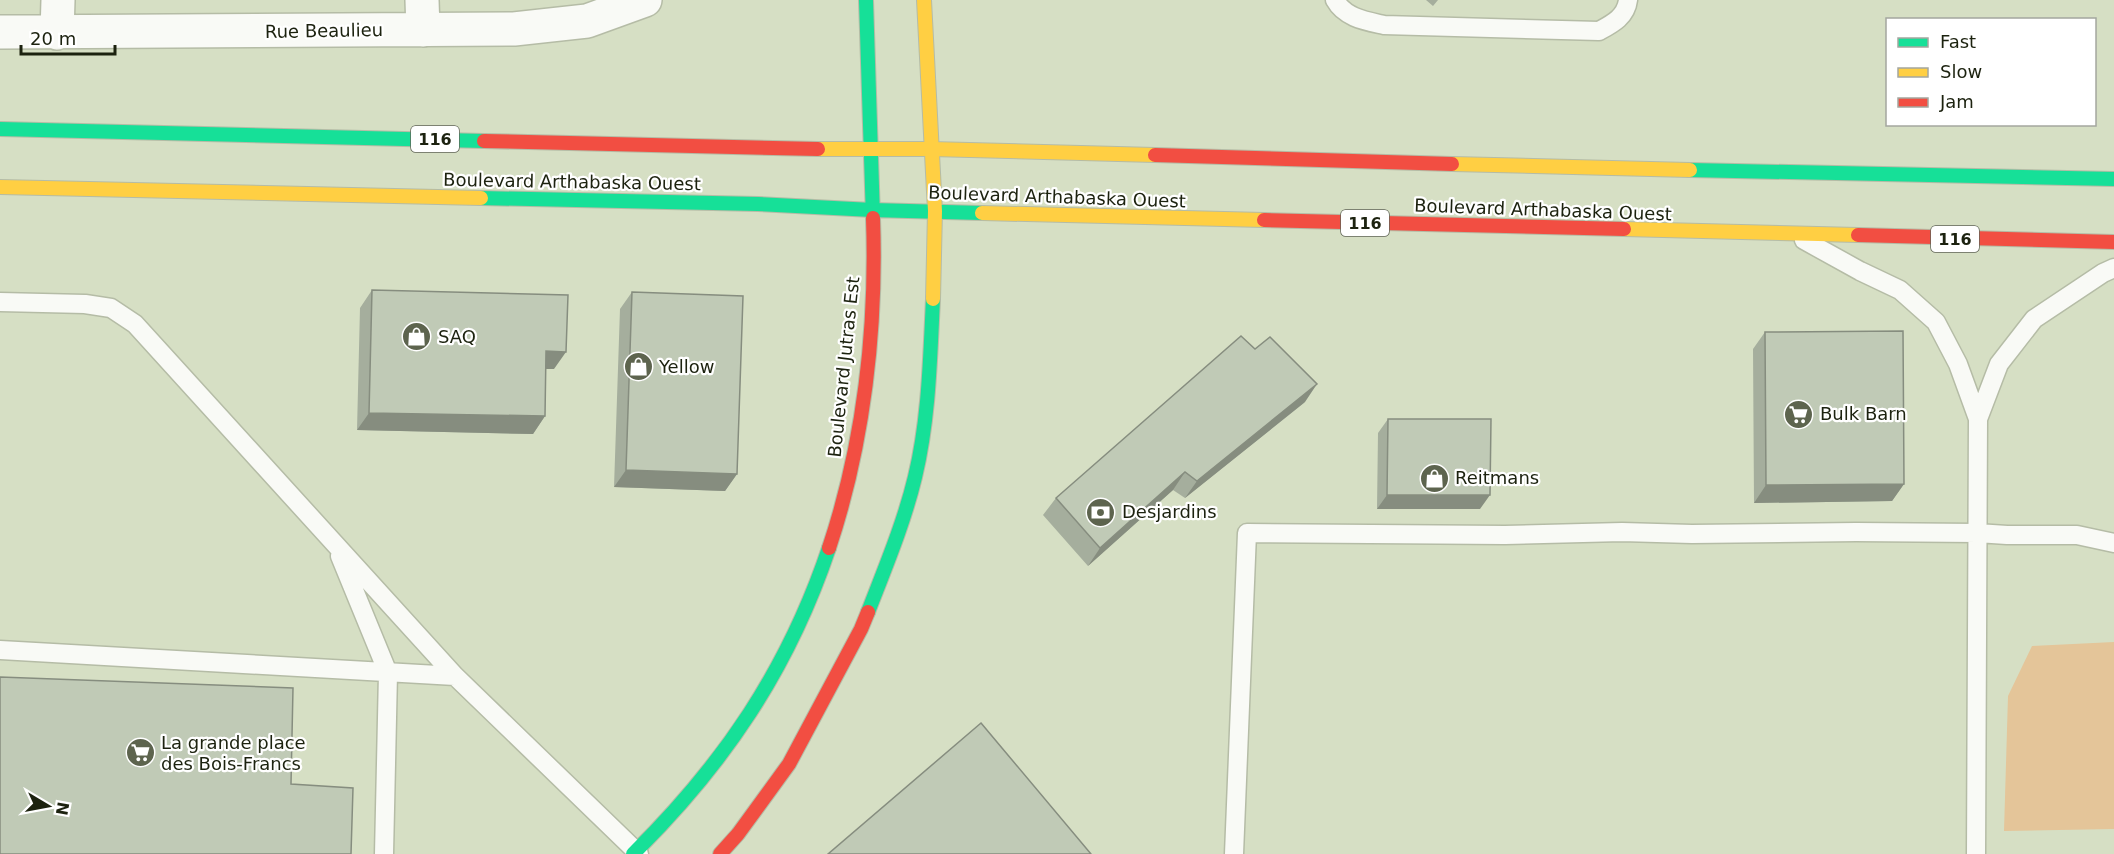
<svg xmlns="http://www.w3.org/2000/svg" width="2114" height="854" font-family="'DejaVu Sans',sans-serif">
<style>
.green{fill:#e4c599}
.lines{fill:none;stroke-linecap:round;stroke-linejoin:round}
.lane-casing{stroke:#b5bca6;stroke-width:21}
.street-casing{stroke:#b5bca6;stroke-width:36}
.fast-casing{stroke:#b5bca6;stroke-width:16}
.slow-casing{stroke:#b5bca6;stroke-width:16}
.jam-casing{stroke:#b5bca6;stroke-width:16}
.lane{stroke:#f9faf6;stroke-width:18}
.street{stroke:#f9faf6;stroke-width:33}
.fast{stroke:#16e098;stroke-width:14}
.slow{stroke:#ffcf43;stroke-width:14}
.jam{stroke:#f24e42;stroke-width:14}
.wall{fill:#a5ae9d}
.shaded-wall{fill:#868d7f}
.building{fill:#c0cab6;stroke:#868d7f;stroke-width:1.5}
.labels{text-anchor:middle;stroke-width:4.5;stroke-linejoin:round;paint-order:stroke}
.shield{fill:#fff;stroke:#606457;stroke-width:1.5}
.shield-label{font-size:16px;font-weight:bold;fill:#1c220f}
.street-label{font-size:18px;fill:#1c220f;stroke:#fff}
.poi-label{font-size:18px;fill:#1c220f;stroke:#fff;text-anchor:start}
</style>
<rect width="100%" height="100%" fill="#d6dfc4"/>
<!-- green -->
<path class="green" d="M2114,642V829L2004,831L2008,696L2032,646Z"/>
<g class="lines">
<defs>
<path id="lane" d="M1335,0C1345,18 1366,21 1384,25L1599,31C1612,24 1626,17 1628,0
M1804,240L1860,271L1900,290L1936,322L1958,364L1978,419
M0,302L85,304L111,308L135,324L455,676L639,854
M340,556L388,673L384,854
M0,650L455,676
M1234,854L1247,533L1505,535L1622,532L1692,534L1856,532L1977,533L2007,535H2077L2114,543
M1976,854L1978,419L1999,364L2034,319L2103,273L2114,268"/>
<path id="street" d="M422,0L423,30
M0,32L514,29L587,21L645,0
M57,33L58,0"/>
<path id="fast" d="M866,0L873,218
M0,129L484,141
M1690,170L2114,179
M481,198L758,204L872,210L982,213
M868,612C885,568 904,523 915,477C929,419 930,359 933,299
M633,854C724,764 788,670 829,548"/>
<path id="slow" d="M924,0L935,211L933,299
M818,149H931L1155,155
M1452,164L1690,170
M0,187L481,198
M982,213L1264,220
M1624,229L1858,235"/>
<path id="jam" d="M484,141L818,149
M1155,155L1452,164
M1264,220L1624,229
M1858,235L2114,242
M829,548C864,443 877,328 873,218
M720,854L738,834L789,764L861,629L868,612"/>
</defs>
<!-- lane casing -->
<use href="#lane" class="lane-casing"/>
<!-- street casing -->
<use href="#street" class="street-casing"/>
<!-- fast casing -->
<use href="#fast" class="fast-casing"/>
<!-- slow casing -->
<use href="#slow" class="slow-casing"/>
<!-- jam casing -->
<use href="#jam" class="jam-casing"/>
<!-- lane -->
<use href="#lane" class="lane"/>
<!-- street -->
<use href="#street" class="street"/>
<!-- fast -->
<use href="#fast" class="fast"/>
<!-- slow -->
<use href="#slow" class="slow"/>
<!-- jam -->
<use href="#jam" class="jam"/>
</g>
<!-- wall -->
<path class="wall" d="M1426,0H1438L1433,6Z
M372,290L554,369H546L545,416L533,434L357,430L360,308Z
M632,292L737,474L725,491L614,487L620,309Z
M1765,332L1904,484L1892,501L1754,503L1753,349Z
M1305,402L1185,498L1173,490L1088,566L1043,515L1056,498Z
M1388,419L1480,509H1377L1378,433Z"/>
<!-- shaded-wall -->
<path class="shaded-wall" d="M546,351L566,352L554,369H534Z
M1317,384L1305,402L1185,498L1197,481Z
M369,413L545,416L533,434L357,430Z
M626,470L737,474L725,491L614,487Z
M1185,472L1173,490L1088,566L1100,548Z
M1904,484L1892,501L1754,503L1766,485Z
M1387,495H1490L1480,509H1377Z"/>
<!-- building -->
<path class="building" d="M372,290L568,295L566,352L546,351L545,416L369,413Z
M632,292L743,296L737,474L626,470Z
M1903,331L1904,484L1766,485L1765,332Z
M1241,336L1255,349L1270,337L1317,384L1197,481L1185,472L1100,548L1056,498Z
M1388,419H1491L1490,495H1387Z
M0,677L293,688L291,784L353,788L351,854H0Z
M981,723L1091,854H828Z"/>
<!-- icons -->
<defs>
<symbol id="shop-disc" viewBox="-11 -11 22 22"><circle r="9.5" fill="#5d644e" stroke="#fff"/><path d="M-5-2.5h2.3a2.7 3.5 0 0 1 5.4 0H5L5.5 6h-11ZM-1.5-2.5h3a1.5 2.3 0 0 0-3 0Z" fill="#fff"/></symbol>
<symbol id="supermarket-disc" viewBox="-11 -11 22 22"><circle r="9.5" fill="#5d644e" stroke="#fff"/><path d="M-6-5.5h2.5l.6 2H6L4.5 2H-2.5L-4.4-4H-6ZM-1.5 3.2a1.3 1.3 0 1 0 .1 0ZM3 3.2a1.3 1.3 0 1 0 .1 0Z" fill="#fff"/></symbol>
<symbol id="bank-disc" viewBox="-11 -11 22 22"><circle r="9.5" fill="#5d644e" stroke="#fff"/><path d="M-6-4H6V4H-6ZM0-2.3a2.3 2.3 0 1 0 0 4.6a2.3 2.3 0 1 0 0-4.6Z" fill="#fff"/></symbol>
</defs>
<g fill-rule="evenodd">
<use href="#shop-disc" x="400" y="320" width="33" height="33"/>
<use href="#shop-disc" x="622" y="350" width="33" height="33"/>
<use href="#supermarket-disc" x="1782" y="398" width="33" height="33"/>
<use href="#shop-disc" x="1418" y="462" width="33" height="33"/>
<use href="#bank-disc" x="1084" y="496" width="33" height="33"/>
<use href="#supermarket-disc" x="124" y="736" width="33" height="33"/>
</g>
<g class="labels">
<!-- shield labels -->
<g class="shield">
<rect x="411" y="126" width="48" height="26" rx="4.5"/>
<rect x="1341" y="210" width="48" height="26" rx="4.5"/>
<rect x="1931" y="226" width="48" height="26" rx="4.5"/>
</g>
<g class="shield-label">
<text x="435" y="145">116</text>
<text x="1365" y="229">116</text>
<text x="1955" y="245">116</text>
</g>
<!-- street labels -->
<g class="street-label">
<text transform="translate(324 31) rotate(-1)" y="6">Rue Beaulieu</text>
<text transform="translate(572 182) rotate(1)" y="6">Boulevard Arthabaska Ouest</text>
<text transform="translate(1057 197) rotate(2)" y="6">Boulevard Arthabaska Ouest</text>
<text transform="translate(1543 210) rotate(2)" y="6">Boulevard Arthabaska Ouest</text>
<text transform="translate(844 367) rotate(-84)" y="6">Boulevard Jutras Est</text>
</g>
<!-- poi labels -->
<g class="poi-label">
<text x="438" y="343">SAQ</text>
<text x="659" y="373">Yellow</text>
<text x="1820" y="420">Bulk Barn</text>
<text x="1455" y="484">Reitmans</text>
<text x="1122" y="518">Desjardins</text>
<text x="161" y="749">La grande place<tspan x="161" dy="21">des Bois-Francs</tspan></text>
</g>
</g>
<!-- legend -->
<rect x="1886" y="18" width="210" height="108" fill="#ffffff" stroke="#a4a79f" stroke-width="1.5"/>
<rect x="1898" y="38" width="30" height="9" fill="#16e098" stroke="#a4a79f" stroke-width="1.5"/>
<text x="1940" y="48" font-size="18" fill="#1c220f">Fast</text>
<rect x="1898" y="68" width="30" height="9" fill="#ffcf43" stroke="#a4a79f" stroke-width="1.5"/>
<text x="1940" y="78" font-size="18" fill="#1c220f">Slow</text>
<rect x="1898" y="98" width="30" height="9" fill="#f24e42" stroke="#a4a79f" stroke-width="1.5"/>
<text x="1940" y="108" font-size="18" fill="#1c220f">Jam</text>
<!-- north arrow -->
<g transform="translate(48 806) rotate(100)" stroke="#ffffff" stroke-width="4.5" paint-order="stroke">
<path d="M0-4.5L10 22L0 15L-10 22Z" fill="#1c220f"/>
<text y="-9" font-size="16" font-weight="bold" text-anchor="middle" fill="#1c220f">N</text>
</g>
<!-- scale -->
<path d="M21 45v9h94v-9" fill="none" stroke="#1c220f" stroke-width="3"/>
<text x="30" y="45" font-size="18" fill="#1c220f" stroke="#ffffff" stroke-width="4.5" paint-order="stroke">20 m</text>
</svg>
